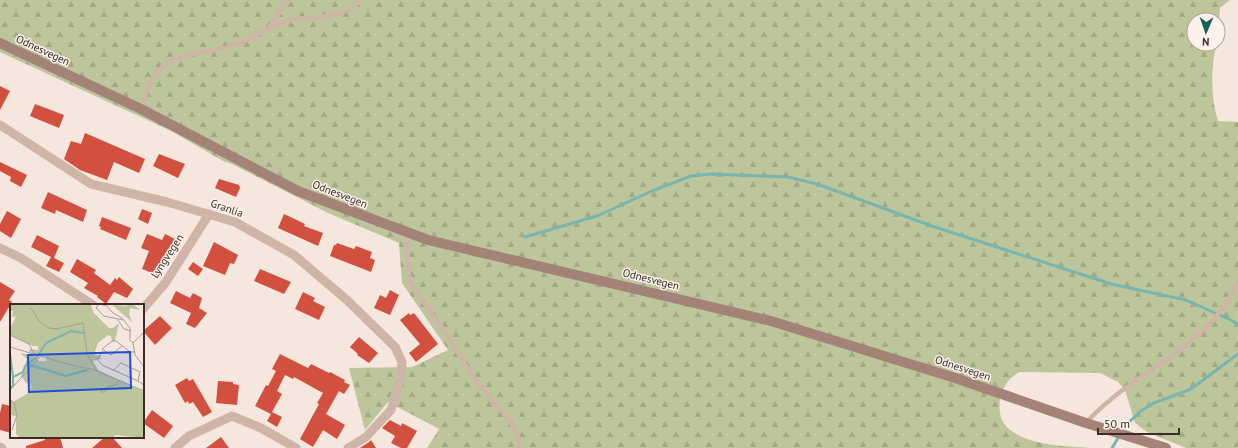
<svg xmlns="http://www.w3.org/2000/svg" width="1238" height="448" font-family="'PT Sans',sans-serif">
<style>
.forest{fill:url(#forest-firs)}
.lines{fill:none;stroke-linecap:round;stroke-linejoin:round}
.stream{stroke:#79b5b0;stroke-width:3}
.building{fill:#d2503f}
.lane{stroke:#cfb5a8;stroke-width:4.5}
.street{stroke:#cfb5a8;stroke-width:9}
.secondary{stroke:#a38378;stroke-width:10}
.labels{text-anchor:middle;stroke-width:3;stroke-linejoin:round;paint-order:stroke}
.street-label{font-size:11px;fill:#3b2c29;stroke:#fcf2eb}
.inset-river{fill:none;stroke:#79b5b0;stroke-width:2}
.inset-road{fill:none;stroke:#ab9c95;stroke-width:1}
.view{fill:#1d4ed8;fill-opacity:0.15;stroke:#1d4ed8;stroke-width:2}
.inset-edge{fill:none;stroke:#3b2c29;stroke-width:2}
</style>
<defs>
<pattern id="forest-firs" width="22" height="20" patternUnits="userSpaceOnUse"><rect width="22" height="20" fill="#bdc69b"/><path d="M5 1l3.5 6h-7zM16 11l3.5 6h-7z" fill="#a3aa86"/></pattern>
</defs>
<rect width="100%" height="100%" fill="#f5e7dd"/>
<!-- forest -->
<path class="forest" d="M0,0H1230L1220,8L1218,32V20H1194V44H1217C1210,67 1211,98 1218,121L1238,122V448H1186L1147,432L1135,423L1125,390L1118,382L1100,373L1020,372C1010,376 1002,388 1000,398C999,406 999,418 1005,425C1024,446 1063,446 1090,448H427L439,429L388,402L365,430L349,368L412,367L448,350L402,283L399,243L328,213L232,164L223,161L171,131L0,52Z"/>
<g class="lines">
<!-- stream -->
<path class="stream" d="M525,237L597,216L652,191L691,176L711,174L788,177L817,184L932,226L1111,284L1186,300L1231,320L1238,325
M1112,448L1126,425L1141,411L1154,403L1191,389L1238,354"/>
</g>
<!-- building -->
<path class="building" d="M0,86L10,91L0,110Z
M35,104L64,115L59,128L30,116Z
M85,133L145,159L139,173L114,162L107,180L80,170L64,159L71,141L81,144Z
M159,154L185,164L178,178L153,166Z
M0,162L27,175L21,187L10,181L11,177L0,171Z
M219,179L239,185L240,188L236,197L215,188Z
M48,192L87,210L83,222L56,210L55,214L41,208Z
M142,209L152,213L148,224L138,219Z
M7,211L21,219L11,238L0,231V224Z
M284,214L305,224L304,226L323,233L318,246L278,228Z
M102,217L131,228L126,240L100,229L101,227L99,226Z
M147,234L162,240L165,234L175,239L160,276L142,269L149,251L141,248Z
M37,235L59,246L54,258L64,263L59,272L46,266L51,257L31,247Z
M214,242L238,255L234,264L230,263L225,275L203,266Z
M337,243L354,249L356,246L372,252L370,258L375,260L371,272L330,256L334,245H336Z
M77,259L96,270L94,273L110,285L115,278L117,280L119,277L133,289L127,298L114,292L106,304L97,297L98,296L84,288L88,283L70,272Z
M193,262L203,269L198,276L188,269Z
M260,269L291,282L284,294L254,281Z
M0,282L15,291L9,300L12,302L0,322Z
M390,290L399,295L390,315L374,308L380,295L386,298Z
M176,291L190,298L193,293L202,298L199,308L207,313L195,328L186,324L191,313L170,303Z
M303,292L315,298L313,301L325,307L319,320L295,309Z
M409,313L410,315L414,313L438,344L416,362L409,353L420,344L400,320Z
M160,316L172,328L155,345L143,331Z
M359,337L378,353L369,363L357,355L358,354L350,347Z
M280,354L308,368L311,364L329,373L330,372L345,380L344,382L350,385L344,394L339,391L326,414L345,425L337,439L323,430L313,447L300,439L319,404L317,403L323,393L294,377L293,379L285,375L277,391L282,394L272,412L282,417L277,427L267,421L271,414L255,406L266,385L268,386L276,371L272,369Z
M187,378L189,381L193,379L212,412L203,417L193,402L189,404L188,401L185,403L175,385Z
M218,381L233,382V384L239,385L237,405L216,403Z
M2,404L11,406V433L0,430V413Z
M152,410L173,426L164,438L143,423Z
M390,420L401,426L402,423L417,431L407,448H401L391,443L395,436L382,428Z
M44,437H60L63,448H26V446L45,440Z
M105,437H112L122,448H92Z
M221,437L229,448H206Z
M371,440L376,448H360L369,442Z"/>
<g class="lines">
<!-- lane -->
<path class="lane" d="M270,26L288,0
M141,109C145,100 147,87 153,78C170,49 210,55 238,44C256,37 271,24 290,20C314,16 344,20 361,0
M406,232L409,275L411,284L452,342L472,376L511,422L518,438L519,448
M1086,423C1120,384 1171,363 1207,326C1220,314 1229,299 1238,284"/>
<!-- street -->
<path class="street" d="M0,125L91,184L167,202L235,222L294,255L347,300L395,347L402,362L401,375L391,410L366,437L348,448
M0,248L21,258L93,305
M143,309L166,282L209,214
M0,447L2,448
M175,448L189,436L232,416L261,428L296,448"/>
<!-- secondary -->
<path class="secondary" d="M0,43L141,109L298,191L428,240L771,321L952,377L1086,423L1166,448"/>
</g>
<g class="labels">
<!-- street labels -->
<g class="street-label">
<text transform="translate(43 50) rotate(25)" y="4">Odnesvegen</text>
<text transform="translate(340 194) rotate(21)" y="4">Odnesvegen</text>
<text transform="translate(227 208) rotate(19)" y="4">Granlia</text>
<text transform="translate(167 256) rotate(-57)" y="4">Lyngvegen</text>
<text transform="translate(651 279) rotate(14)" y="4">Odnesvegen</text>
<text transform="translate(963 368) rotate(18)" y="4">Odnesvegen</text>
</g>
</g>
<!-- overview -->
<g transform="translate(10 304)">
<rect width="134" height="134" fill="#f5e7dd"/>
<path d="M0,0H81L83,8L99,24H103L109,19L105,37H102L101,32L98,31L88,39L84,50L88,52L90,50L91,55L83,57L88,66L134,88V134L105,131L103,134H10L6,130V112L0,111V96L3,98L20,88L21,83L20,78L16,79L11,72L17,55L10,49L23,51L29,57H36L37,53L19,48L20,45L28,46V42H23L0,31V25L6,12L2,13L3,7H0ZM101,0L114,2L122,0L131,6L120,4L119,10L122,18Z" fill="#bdc69b"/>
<path class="inset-river" d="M0,50L3,72M17,60L56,72L77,66M0,84L3,82V73L13,68L15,62L27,53L36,39L61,27L74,29"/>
<path class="inset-road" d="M89,0L86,4L94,12L113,16M90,0L97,2L103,9L112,14L120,24V36L123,39M21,4L30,18L39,24L46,25L73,19L77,50L87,67M108,16L114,25L121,27M134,28L123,39L125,51L134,63M0,31L19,40L25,51M112,42L101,51L92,45L102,37H106L120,48H124M0,43L57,60L85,66L134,87M93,47L87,55L92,61L128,77M103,67L111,59L130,68L128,77L134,81M99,83L94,88H91L92,85L107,80L109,76M0,86L30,53M0,95L4,99L7,111L2,126"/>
<path class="view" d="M120,48L121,84L19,88L18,51Z"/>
<rect width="134" height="134" class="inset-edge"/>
</g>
<!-- north arrow -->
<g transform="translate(1206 32) rotate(182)"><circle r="19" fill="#fcf2eb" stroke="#afa39d"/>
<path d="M0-3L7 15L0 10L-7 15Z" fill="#19615d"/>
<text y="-6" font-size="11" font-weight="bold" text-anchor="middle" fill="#3b2c29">N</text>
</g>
<!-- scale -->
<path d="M1098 428v6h81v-6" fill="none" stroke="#3b2c29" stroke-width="2"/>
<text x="1104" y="428" font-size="12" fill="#3b2c29" stroke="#fcf2eb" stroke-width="3" paint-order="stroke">50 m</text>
</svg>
